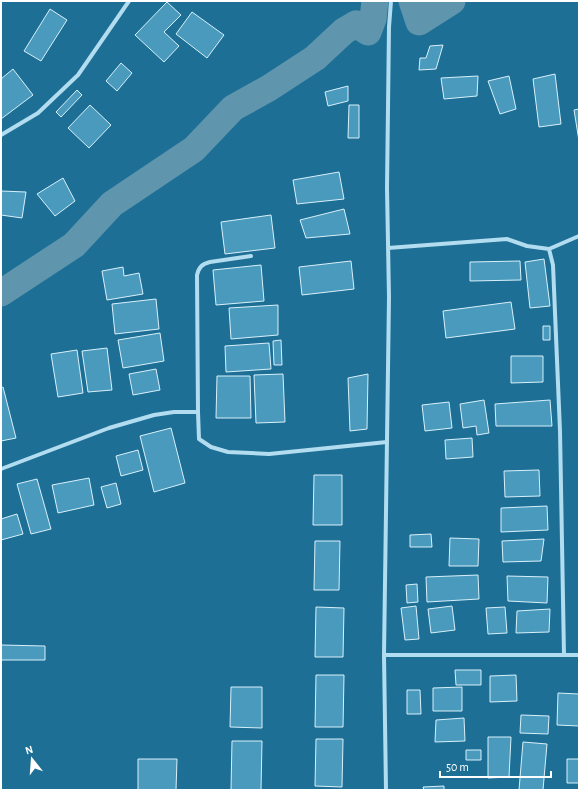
<svg xmlns="http://www.w3.org/2000/svg" width="580" height="791" font-family="'Alegreya Sans',sans-serif">
<style>
.lines{fill:none;stroke-linecap:round;stroke-linejoin:round}
.river{stroke:#6095ae;stroke-width:27}
.building{fill:#4a9abe;stroke:#d8f0fa}
.minor{stroke:#b2dcef;stroke-width:4}
</style>
<rect width="100%" height="100%" fill="#1e6f95"/>
<g class="lines">
<!-- river -->
<path class="river" d="M412,1L419,22L452,1
M1,293L74,245L112,204L194,149L233,108L269,88L315,58L344,31L356,24L368,32L373,19L375,1"/>
</g>
<!-- building -->
<path class="building" d="M167,2L181,15L164,32L179,46L164,62L135,35Z
M50,9L67,20L41,61L24,51Z
M192,12L224,35L207,58L176,34Z
M443,45L436,69L419,70L420,58H426L430,46Z
M121,63L132,73L117,91L106,81Z
M13,69L33,95L1,119V79Z
M555,74L561,124L539,127L533,79Z
M478,76L477,96L444,99L441,78Z
M509,76L516,109L500,114L488,81Z
M348,86V101L328,106L325,92Z
M77,90L82,95L61,117L56,112Z
M90,105L111,125L89,148L68,128Z
M349,105H359V138H348Z
M579,109V141L574,110Z
M339,172L344,199L297,204L293,180Z
M63,178L75,201L55,216L37,194Z
M1,191L26,192L22,218L1,215Z
M344,209L350,234L306,238L300,220Z
M271,215L275,248L225,254L221,222Z
M544,259L550,306L530,308L525,262Z
M351,261L354,289L302,295L299,267Z
M520,261L521,280L470,281V262Z
M261,265L264,301L216,305L213,270Z
M123,267L124,276L139,273L143,294L107,300L102,271Z
M156,299L159,329L115,334L112,304Z
M511,302L515,329L446,338L443,311Z
M278,305V335L231,339L229,308Z
M543,326H550V340H543Z
M160,333L164,361L123,368L118,340Z
M281,340L282,365H274L273,341Z
M269,343L271,369L226,372L225,346Z
M107,348L112,390L88,392L82,351Z
M77,350L83,393L58,397L51,354Z
M511,356H543V382L511,383Z
M156,369L160,390L133,395L129,374Z
M283,374L285,422L256,423L254,375Z
M368,374L367,429L350,431L348,378Z
M217,376H250L251,418H216Z
M3,387L16,438L1,441V388Z
M484,400L489,433L477,435L476,426L463,428L460,404Z
M550,400L552,426H496L495,404Z
M449,402L452,428L425,431L422,405Z
M171,428L185,483L154,492L140,436Z
M472,438L473,457L446,459L445,440Z
M138,450L143,470L121,476L116,456Z
M539,470L540,496L505,497L504,471Z
M314,475H342V525H313Z
M89,478L94,505L58,513L52,485Z
M37,479L51,529L31,534L17,484Z
M116,483L121,504L107,508L101,487Z
M547,506L548,530L501,532V508Z
M17,514L23,534L1,540V519Z
M431,534L432,547H410V535Z
M450,538L479,539L478,566H449Z
M544,539L541,561L503,562L502,541Z
M315,541H340L339,590H314Z
M478,575L479,599L427,602L426,577Z
M507,576L548,577L547,603L508,601Z
M417,584L418,602L407,603L406,585Z
M416,606L419,639L405,640L401,608Z
M452,606L455,630L431,633L428,609Z
M316,607L344,608L343,657H315Z
M505,607L507,633L488,634L486,608Z
M550,609L549,632L516,633L517,611Z
M1,645L45,646V660H1Z
M455,670H481V685H456Z
M316,675H344L343,727H315Z
M516,675L517,701L490,702V676Z
M231,687H262V728L230,727Z
M462,687V711H433V688Z
M407,690H420L421,714H407Z
M558,693L579,694V726L557,725Z
M521,715L549,716L548,734L520,733Z
M464,718L465,741L435,742L436,720Z
M488,737H511L509,777L488,778Z
M316,739H343L342,787L315,786Z
M232,741H262L261,790H231Z
M523,742L547,744L543,790H519Z
M466,750H481V760H466Z
M138,759H177L176,790H138Z
M567,759H579V783H567Z
M444,786V790H424L423,787Z"/>
<g class="lines">
<!-- minor -->
<path class="minor" d="M1,135L38,113L78,75L129,1
M388,248L507,239L527,246L549,249L579,236
M549,249L553,265L560,431L564,655
M198,412L197,275C199,267 202,264 210,262L251,256
M1,469L109,428L154,415L174,412H198L199,439L211,447L228,452L269,454L387,442
M384,655H579
M386,790L384,655L389,297L387,188L389,27L391,1"/>
</g>
<!-- border -->
<rect width="580" height="791" fill="none" stroke="#ffffff" stroke-width="4"/>
<!-- north arrow -->
<g transform="translate(32 759) rotate(343)" stroke="#1e6f95" stroke-width="3" paint-order="stroke">
<path d="M0-3L7 15L0 10L-7 15Z" fill="#ffffff"/>
<text y="-6" font-size="11" font-weight="bold" text-anchor="middle" fill="#ffffff">N</text>
</g>
<!-- scale -->
<path d="M440 771v6h111v-6" fill="none" stroke="#ffffff" stroke-width="2"/>
<text x="446" y="771" font-size="12" fill="#ffffff" stroke="#1e6f95" stroke-width="3" paint-order="stroke">50 m</text>
</svg>
